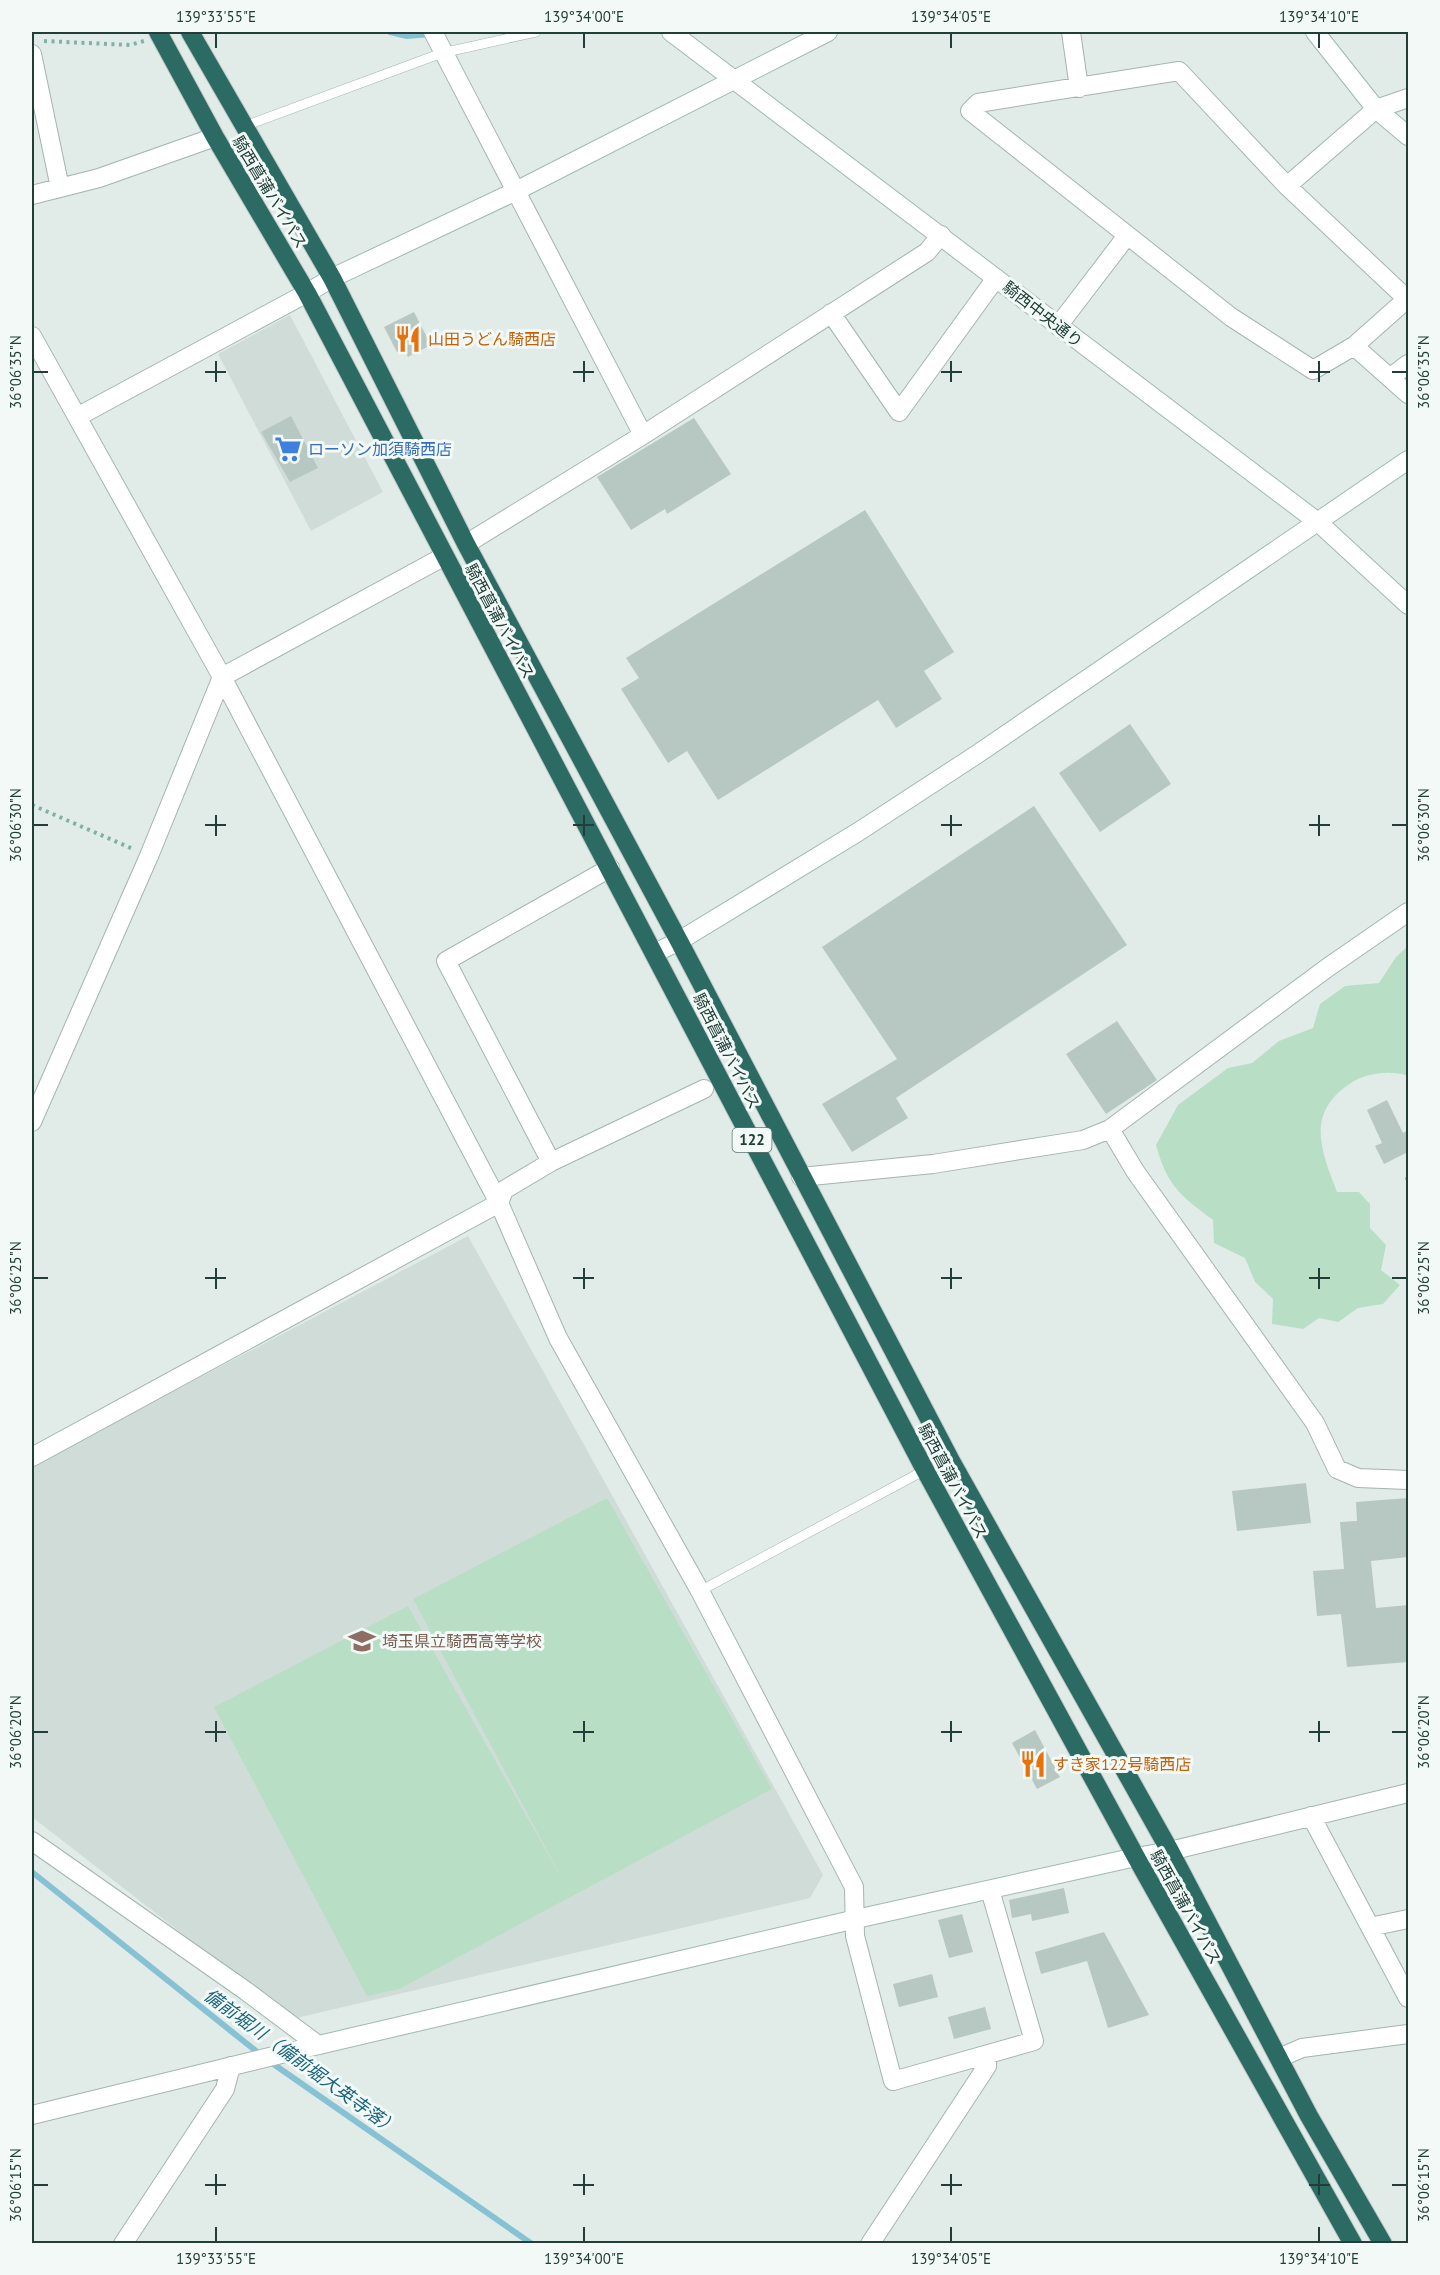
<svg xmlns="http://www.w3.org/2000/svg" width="1440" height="2275" font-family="'PT Sans','Noto Sans JP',sans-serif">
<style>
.built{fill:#d0dcd7}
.green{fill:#b9dec6}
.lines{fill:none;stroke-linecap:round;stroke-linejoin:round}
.stream{stroke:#87c2d4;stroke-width:6}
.building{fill:#b7c7c2}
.lane-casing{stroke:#a4b4b0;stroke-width:10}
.street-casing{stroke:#a4b4b0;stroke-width:20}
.secondary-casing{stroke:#9fb9b1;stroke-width:20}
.highway-casing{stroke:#c1c9c7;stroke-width:20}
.path{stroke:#81b1a6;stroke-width:4;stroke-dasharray:3 4.5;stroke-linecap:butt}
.lane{stroke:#fff;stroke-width:9}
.street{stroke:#fff;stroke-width:18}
.secondary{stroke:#fff;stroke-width:18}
.highway{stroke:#2c6b63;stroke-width:18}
.ticks{fill:none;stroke:#213e38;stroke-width:2}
.labels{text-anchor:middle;stroke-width:6;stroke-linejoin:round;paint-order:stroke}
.shield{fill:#f2f9f6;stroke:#607671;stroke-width:1.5}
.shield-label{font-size:15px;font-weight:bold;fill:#213e38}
.street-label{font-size:16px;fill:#213e38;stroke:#f2f9f6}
.food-label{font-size:16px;fill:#c56008;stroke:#f2f9f6;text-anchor:start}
.shop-label{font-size:16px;fill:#366cbe;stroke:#f2f9f6;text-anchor:start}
.education-label{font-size:16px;fill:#785e54;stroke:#f2f9f6;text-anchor:start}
.water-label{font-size:18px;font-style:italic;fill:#19647c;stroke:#f2f9f6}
.neatline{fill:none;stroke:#213e38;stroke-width:2}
.ticks-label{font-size:15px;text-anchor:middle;fill:#213e38}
</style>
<rect width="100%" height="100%" fill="#e1ece8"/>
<!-- built -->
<path class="built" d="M290,315L383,492L311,531L218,354Z
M468,1236L823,1875L810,1898L292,2019L32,1817V1466Z"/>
<!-- green -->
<path class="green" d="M1408,946V1076C1392,1070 1369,1073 1354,1081C1305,1111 1320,1148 1337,1192H1359L1370,1204V1228L1386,1245L1381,1270L1400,1285L1383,1304L1358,1308L1338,1322L1319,1318L1303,1329L1272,1324L1273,1299L1255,1282L1245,1258L1214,1243L1213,1220C1181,1196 1167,1186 1156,1145L1178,1105L1228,1068L1252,1063L1279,1041L1313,1028L1320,1004L1345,986L1379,983L1396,957Z
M607,1498L772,1789L399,1989L367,1996L214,1707L408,1606L566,1886L413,1599Z"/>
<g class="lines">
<!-- stream -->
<path class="stream" d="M390,32L407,36L431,34
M32,1872L261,2055
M269,2061L532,2244"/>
</g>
<!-- building -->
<path class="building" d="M414,312L431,345L408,357L404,349L397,352L384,327Z
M291,416L318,468L290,482L261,432Z
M694,418L731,474L667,514L665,509L631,530L597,477Z
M865,510L954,652L924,671L942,699L896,728L878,700L718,800L687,751L668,763L621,689L639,678L626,658Z
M1130,724L1171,784L1100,832L1059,773Z
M1034,806L1127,945L896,1098L908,1118L852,1152L822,1104L897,1059L822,947Z
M1117,1021L1157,1080L1106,1114L1066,1054Z
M1387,1100L1403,1133L1408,1130V1152L1384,1164L1375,1146L1382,1143L1367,1110Z
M1306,1483L1311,1523L1237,1531L1232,1491Z
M1408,1498V1557L1371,1561L1376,1608L1408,1605V1662L1347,1667L1341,1614L1317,1616L1313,1571L1344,1569L1340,1522L1357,1521L1356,1502Z
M1035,1730L1060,1777L1037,1789L1012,1743Z
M1064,1888L1069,1913L1032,1921L1031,1914L1012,1918L1009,1900Z
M962,1914L973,1952L949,1958L938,1920Z
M1104,1932L1149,2015L1108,2028L1087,1961L1041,1974L1035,1952Z
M932,1974L938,1997L899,2007L893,1984Z
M985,2007L991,2029L954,2039L948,2017Z"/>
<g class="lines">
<defs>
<path id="lane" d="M245,126L442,53L536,32
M700,1591L925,1470"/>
<path id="street" d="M433,32L643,435
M1071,32L1079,88
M32,54L60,188
M1179,71L1287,186L1407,299L1354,346L1313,370L1231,317L970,111L978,103Z
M1287,186L1376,109L1408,98
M32,195L99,178L215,137
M831,313L899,412L996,278
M1058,326L1126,237
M32,336L222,677L499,1203L558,1338L700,1591L854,1887L855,1936L893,2081L1034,2041L990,1890
M1354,346L1408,394
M1391,377L1408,364
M77,417L307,293
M466,544L643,435L927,252L941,235
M32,1122L149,856L222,677L443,557
M1110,1129L1135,1171L1315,1423L1337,1469L1358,1478L1408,1480
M551,1162L446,961L610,868
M801,1177L933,1164L1083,1140L1110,1129L1327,968L1408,912
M32,1457L499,1203L504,1190L551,1162L704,1089
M1311,1816L1408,1998
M32,1841L246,1991L318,2045
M1136,1857L1170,1851L1408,1793
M1370,1927L1408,1919
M1279,2058L1302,2048L1408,2034
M32,2115L306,2048
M123,2244L225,2089L231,2066
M870,2244L987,2066V2055"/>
<path id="secondary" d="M671,32L1319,523L1408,605
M1315,32L1376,109L1408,136
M307,293L332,278L514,192L828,32
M655,953L679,941L858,832L976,755L1408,460
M306,2048L856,1919L1136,1857"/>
<path id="highway" d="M158,32L215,137L307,293L925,1470L1136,1857L1353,2244
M190,32L332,278L466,544L679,941L951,1461L1170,1851L1309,2116L1383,2244"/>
</defs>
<!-- lane casing -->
<use href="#lane" class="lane-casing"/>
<!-- street casing -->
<use href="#street" class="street-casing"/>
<!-- secondary casing -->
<use href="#secondary" class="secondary-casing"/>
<!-- highway casing -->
<use href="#highway" class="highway-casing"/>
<!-- path -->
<path class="path" d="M44,41L130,45L144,41
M32,805L133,849
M1407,1177L1408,1182"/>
<!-- lane -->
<use href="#lane" class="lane"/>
<!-- street -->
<use href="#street" class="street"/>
<!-- secondary -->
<use href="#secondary" class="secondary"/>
<!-- highway -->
<use href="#highway" class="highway"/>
</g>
<!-- ticks -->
<path class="ticks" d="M216,33V48M584,33V48M951,33V48M1319,33V48M216,361V382M584,361V382M951,361V382M1319,361V382M33,372H48M205,372H226M573,372H594M941,372H962M1309,372H1330M1392,372H1407M216,815V836M584,815V836M951,815V836M1319,815V836M33,825H48M205,825H226M573,825H594M941,825H962M1309,825H1330M1392,825H1407M216,1268V1289M584,1268V1289M951,1268V1289M1319,1268V1289M33,1278H48M205,1278H226M573,1278H594M941,1278H962M1309,1278H1330M1392,1278H1407M216,1721V1742M584,1721V1742M951,1721V1742M1319,1721V1742M33,1732H48M205,1732H226M573,1732H594M941,1732H962M1309,1732H1330M1392,1732H1407M216,2174V2195M584,2174V2195M951,2174V2195M1319,2174V2195M33,2185H48M205,2185H226M573,2185H594M941,2185H962M1309,2185H1330M1392,2185H1407M216,2227V2242M584,2227V2242M951,2227V2242M1319,2227V2242"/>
<!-- icons -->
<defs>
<symbol id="restaurant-bare" viewBox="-9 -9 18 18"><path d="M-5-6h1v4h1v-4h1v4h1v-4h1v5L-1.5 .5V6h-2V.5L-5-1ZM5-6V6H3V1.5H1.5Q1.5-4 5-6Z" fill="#e8710a" stroke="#f2f9f6" stroke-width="2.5" paint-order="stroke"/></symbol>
<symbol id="supermarket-bare" viewBox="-9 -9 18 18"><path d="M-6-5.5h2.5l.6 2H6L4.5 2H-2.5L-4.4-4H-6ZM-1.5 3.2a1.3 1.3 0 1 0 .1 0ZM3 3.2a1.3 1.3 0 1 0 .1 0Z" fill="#3f7fe0" stroke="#f2f9f6" stroke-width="2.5" paint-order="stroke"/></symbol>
<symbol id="school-bare" viewBox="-9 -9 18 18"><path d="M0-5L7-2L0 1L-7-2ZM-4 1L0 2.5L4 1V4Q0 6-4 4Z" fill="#8d6e63" stroke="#f2f9f6" stroke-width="2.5" paint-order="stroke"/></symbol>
</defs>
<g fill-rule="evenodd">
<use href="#restaurant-bare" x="389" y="320" width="38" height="38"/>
<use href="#supermarket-bare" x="269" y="430" width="38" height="38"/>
<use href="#school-bare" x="343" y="1622" width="38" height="38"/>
<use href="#restaurant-bare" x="1014" y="1745" width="38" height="38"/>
</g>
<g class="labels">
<!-- shield labels -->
<rect class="shield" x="732.5" y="1128" width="39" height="24" rx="4.5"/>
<g class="shield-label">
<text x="752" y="1145">122</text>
</g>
<!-- street labels -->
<g class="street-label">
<text transform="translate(270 192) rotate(59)" y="6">騎西菖蒲バイパス</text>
<text transform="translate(1043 314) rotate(38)" y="6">騎西中央通り</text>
<text transform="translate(500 621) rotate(62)" y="6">騎西菖蒲バイパス</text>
<text transform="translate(727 1051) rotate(63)" y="6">騎西菖蒲バイパス</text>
<text transform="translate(953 1481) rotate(62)" y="6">騎西菖蒲バイパス</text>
<text transform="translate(1186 1907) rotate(61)" y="6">騎西菖蒲バイパス</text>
</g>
<!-- food labels -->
<g class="food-label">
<text x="428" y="345">山田うどん騎西店</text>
<text x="1053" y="1770">すき家122号騎西店</text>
</g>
<!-- shop labels -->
<g class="shop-label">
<text x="308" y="455">ローソン加須騎西店</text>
</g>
<!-- education labels -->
<g class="education-label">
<text x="382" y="1647">埼玉県立騎西高等学校</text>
</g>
<!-- water labels -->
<g class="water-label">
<text transform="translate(301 2062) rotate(36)" y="6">備前堀川（備前堀大英寺落）</text>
</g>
</g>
<!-- border -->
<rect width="1440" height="2275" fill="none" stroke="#f2f9f6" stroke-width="66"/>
<rect x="33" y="33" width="1374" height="2209" class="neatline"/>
<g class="ticks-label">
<text x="216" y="22">139°33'55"E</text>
<text x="584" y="22">139°34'00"E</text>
<text x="951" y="22">139°34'05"E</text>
<text x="1319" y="22">139°34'10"E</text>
<text transform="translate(16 372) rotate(-90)" y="5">36°06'35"N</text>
<text transform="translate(1424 372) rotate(-90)" y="5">36°06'35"N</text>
<text transform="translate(16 825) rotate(-90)" y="5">36°06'30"N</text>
<text transform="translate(1424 825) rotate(-90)" y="5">36°06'30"N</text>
<text transform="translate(16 1278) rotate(-90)" y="5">36°06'25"N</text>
<text transform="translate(1424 1278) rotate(-90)" y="5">36°06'25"N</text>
<text transform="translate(16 1732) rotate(-90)" y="5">36°06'20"N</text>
<text transform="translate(1424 1732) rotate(-90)" y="5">36°06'20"N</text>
<text transform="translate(16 2185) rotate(-90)" y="5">36°06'15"N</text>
<text transform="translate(1424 2185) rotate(-90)" y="5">36°06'15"N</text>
<text x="216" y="2264">139°33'55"E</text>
<text x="584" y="2264">139°34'00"E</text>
<text x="951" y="2264">139°34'05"E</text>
<text x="1319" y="2264">139°34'10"E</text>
</g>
</svg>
